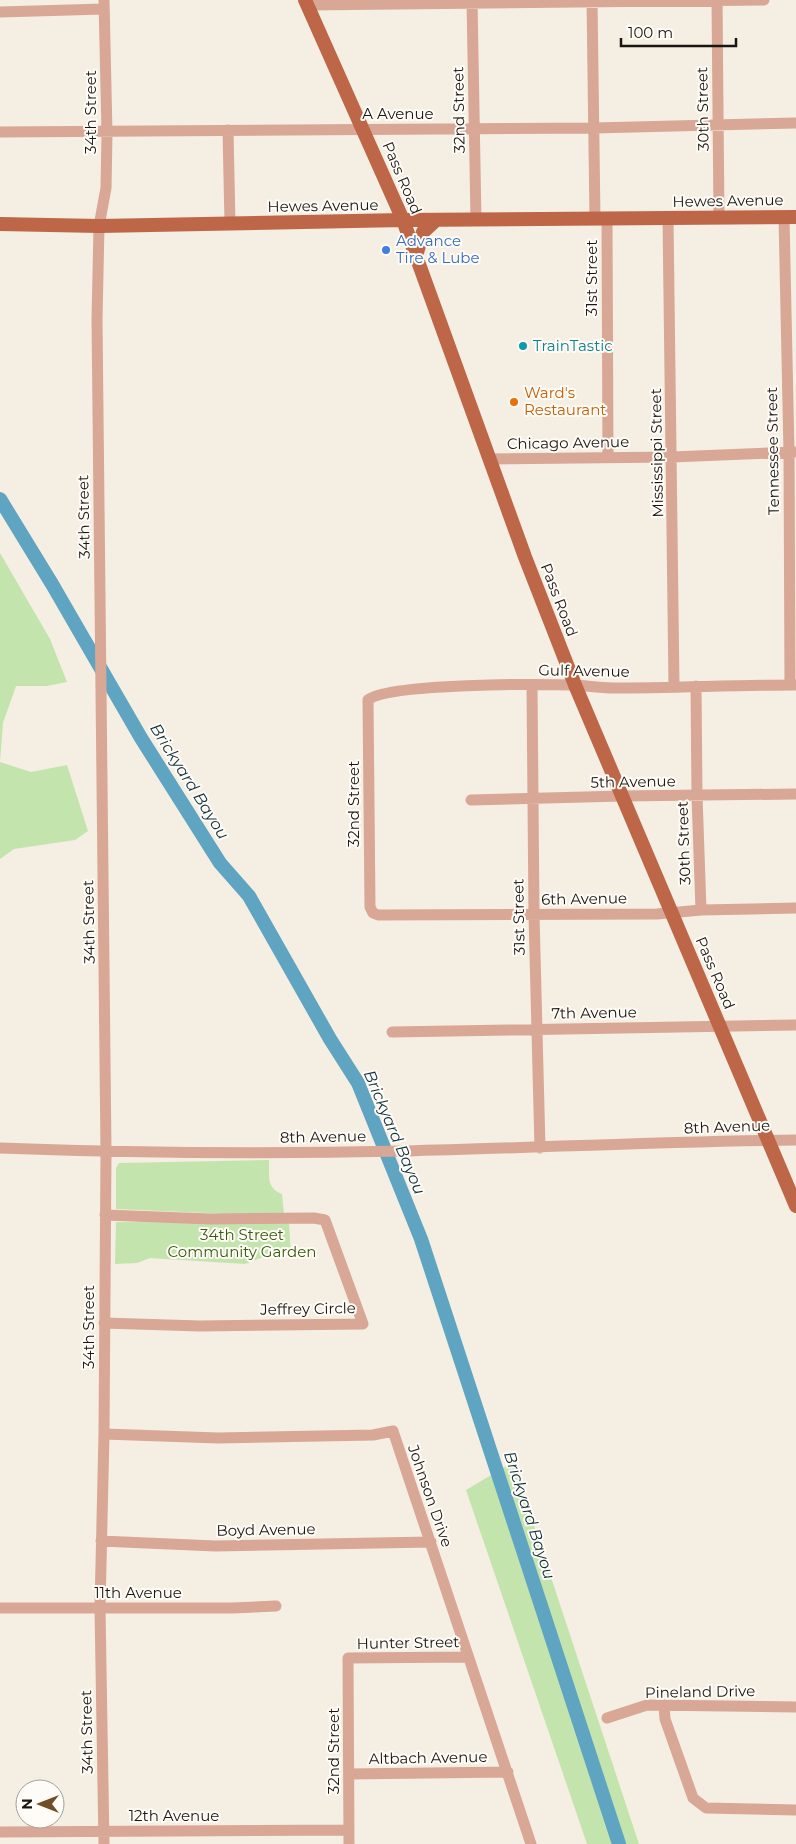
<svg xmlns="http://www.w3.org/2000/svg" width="796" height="1844" font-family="Montserrat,sans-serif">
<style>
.green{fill:#c4e4ae}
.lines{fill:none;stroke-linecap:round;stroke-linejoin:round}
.river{stroke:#5fa5c1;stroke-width:14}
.minor{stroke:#d8a795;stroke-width:11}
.major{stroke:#be6648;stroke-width:14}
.shop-dot{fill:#3f7fe0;stroke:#fffcf7;stroke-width:2}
.culture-dot{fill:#0f9aa8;stroke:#fffcf7;stroke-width:2}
.food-dot{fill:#e8710a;stroke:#fffcf7;stroke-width:2}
.labels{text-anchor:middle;stroke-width:4;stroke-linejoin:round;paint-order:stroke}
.street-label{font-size:15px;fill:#191612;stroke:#fffcf7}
.shop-label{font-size:15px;fill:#366cbe;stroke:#fffcf7;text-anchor:start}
.culture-label{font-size:15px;fill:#0d838f;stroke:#fffcf7;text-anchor:start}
.food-label{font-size:15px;fill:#c56008;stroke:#fffcf7;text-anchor:start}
.park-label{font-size:15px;fill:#355b0d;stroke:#fffcf7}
.water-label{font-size:16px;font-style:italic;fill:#0e303c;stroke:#fffcf7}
</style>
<rect width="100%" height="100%" fill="#f5eee2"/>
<!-- green -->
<path class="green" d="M0,553L50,639L67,682L47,686H16L3,723L0,762L31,772L67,765L88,831L75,840L14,849L0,859Z
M269,1160C270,1176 265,1187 282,1194L284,1214H229L116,1209V1168L119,1163Z
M116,1222L289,1223L291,1255L276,1252L245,1264L150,1258L137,1263L115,1264Z
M513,1462L639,1844H587L466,1490Z"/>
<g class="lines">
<!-- river -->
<path class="river" d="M0,499L52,584L141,738L220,863L249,896L330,1039L358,1083L421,1239L619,1844"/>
<!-- minor -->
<path class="minor" d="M472,0L476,220
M592,0L595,219
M717,0L719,218
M308,5L764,0
M0,12L104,9
M228,130L230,224
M0,132L594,128L796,123
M784,217L789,452L790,685
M668,218L674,686
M607,219L608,457
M490,459L672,457L796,452
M532,685L534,915L540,1148
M796,685C735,685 674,688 613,688C601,688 588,686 575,685C543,684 388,683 368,700L370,907L373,913L378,915L657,914L701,910L796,908
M696,686L697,796L701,910
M471,800L623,796L796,794
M392,1032L796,1025
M0,1148C135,1153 269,1154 404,1151C535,1148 665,1141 796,1140
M104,1323L200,1326L363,1324L325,1220L314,1218L211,1219L105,1215
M104,1434L218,1438L373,1435L393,1431L531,1844
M101,1541L215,1546L431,1542
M0,1608H232L276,1606
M664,1705L665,1719L693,1798L706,1808L796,1810
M607,1718L647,1705L796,1707
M349,1774L508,1772
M0,1832L349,1830
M104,1844L100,1608L104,1434L106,1152L97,320L99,226L106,188L107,133L104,0
M349,1844L348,1658L468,1657"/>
<!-- major -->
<path class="major" d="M305,0L403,220L525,557L575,685L796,1206
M0,224L99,226L403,220L796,217
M416,256L423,232L436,220"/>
</g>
<!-- markers -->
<circle class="shop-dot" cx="386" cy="250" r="5"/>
<circle class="culture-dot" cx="523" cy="346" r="5"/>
<circle class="food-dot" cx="514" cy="402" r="5"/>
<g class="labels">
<!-- street labels -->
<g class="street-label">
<text transform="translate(703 109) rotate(-91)" y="5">30th Street</text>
<text transform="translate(459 110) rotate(-91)" y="5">32nd Street</text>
<text transform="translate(91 112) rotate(-90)" y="5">34th Street</text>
<text x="398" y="119">A Avenue</text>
<text transform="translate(402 178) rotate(67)" y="5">Pass Road</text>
<text transform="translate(728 201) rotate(-1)" y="5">Hewes Avenue</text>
<text transform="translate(323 206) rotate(-1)" y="5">Hewes Avenue</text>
<text transform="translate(592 278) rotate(-90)" y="5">31st Street</text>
<text transform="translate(568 443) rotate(-1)" y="5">Chicago Avenue</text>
<text transform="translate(773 451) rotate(-91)" y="5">Tennessee Street</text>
<text transform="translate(657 453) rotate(-91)" y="5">Mississippi Street</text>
<text transform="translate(84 517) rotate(-91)" y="5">34th Street</text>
<text transform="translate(559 600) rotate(69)" y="5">Pass Road</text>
<text transform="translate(584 671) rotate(1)" y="5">Gulf Avenue</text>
<text transform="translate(633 782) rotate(-1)" y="5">5th Avenue</text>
<text transform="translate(354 804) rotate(-90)" y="5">32nd Street</text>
<text transform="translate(684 843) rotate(-92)" y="5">30th Street</text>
<text transform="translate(584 899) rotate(-1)" y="5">6th Avenue</text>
<text transform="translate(519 917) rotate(-91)" y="5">31st Street</text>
<text transform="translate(89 922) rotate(-91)" y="5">34th Street</text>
<text transform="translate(715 973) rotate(67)" y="5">Pass Road</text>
<text transform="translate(594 1013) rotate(-1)" y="5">7th Avenue</text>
<text transform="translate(727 1127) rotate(-2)" y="5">8th Avenue</text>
<text transform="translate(323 1137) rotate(-1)" y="5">8th Avenue</text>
<text transform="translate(308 1309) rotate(-1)" y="5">Jeffrey Circle</text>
<text transform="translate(89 1327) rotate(-90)" y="5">34th Street</text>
<text transform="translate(430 1496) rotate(71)" y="5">Johnson Drive</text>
<text transform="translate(266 1530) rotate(-1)" y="5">Boyd Avenue</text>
<text x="138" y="1598">11th Avenue</text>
<text transform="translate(408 1643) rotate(-1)" y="5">Hunter Street</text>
<text transform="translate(700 1692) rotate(-1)" y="5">Pineland Drive</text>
<text transform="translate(87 1732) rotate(-91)" y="5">34th Street</text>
<text transform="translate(334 1751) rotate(-90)" y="5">32nd Street</text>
<text transform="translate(428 1758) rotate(-1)" y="5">Altbach Avenue</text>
<text x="174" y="1821">12th Avenue</text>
</g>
<!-- shop labels -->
<g class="shop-label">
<text x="396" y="246">Advance<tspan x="396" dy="17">Tire &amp; Lube</tspan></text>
</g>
<!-- culture labels -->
<g class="culture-label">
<text x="533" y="351">TrainTastic</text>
</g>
<!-- food labels -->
<g class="food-label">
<text x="524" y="398">Ward's<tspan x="524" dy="17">Restaurant</tspan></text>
</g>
<!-- park labels -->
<g class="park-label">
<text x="242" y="1240">34th Street<tspan x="242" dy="17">Community Garden</tspan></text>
</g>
<!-- water labels -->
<g class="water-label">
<text transform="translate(190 781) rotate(58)" y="6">Brickyard Bayou</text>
<text transform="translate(395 1132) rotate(67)" y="6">Brickyard Bayou</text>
<text transform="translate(530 1515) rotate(72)" y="6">Brickyard Bayou</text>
</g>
</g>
<!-- north arrow -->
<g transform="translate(40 1804) rotate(270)"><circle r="24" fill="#fffcf7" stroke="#a3a09b"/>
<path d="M0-4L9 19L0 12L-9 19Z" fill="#714e27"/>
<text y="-8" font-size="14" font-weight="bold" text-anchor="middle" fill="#191612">N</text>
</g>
<!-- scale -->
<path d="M621 38v8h115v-8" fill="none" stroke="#191612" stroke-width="2.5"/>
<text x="628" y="38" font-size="15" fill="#191612" stroke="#fffcf7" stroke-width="4" paint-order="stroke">100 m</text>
</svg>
